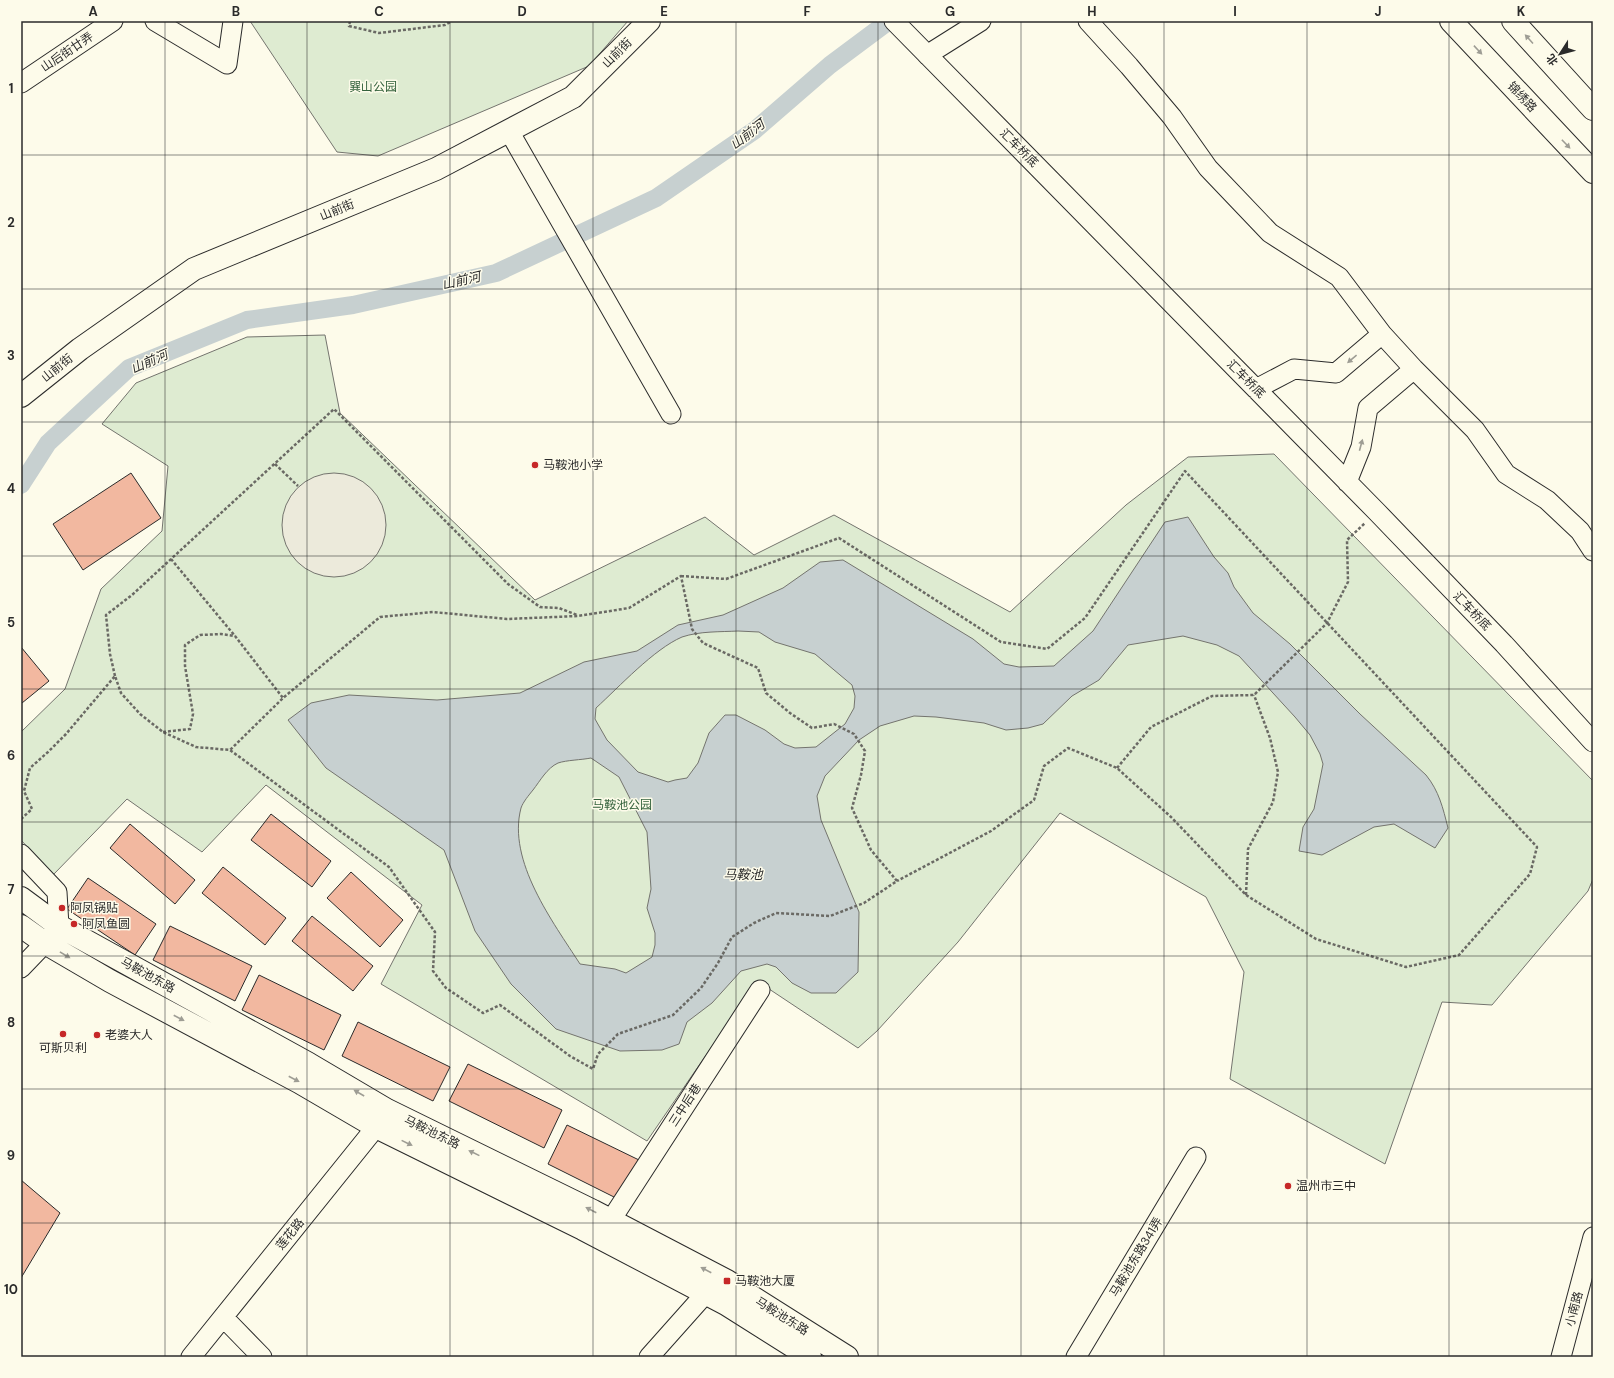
<svg xmlns="http://www.w3.org/2000/svg" width="1614" height="1378" font-family="'DM Sans','Noto Sans SC',sans-serif">
<style>
.green{fill:#deebd1;stroke:#74746e}
.parking{fill:#eceadb;stroke:#74746e}
.water{fill:#c7d0d0;stroke:#74746e;fill-rule:evenodd}
.lines{fill:none;stroke-linecap:round;stroke-linejoin:round}
.canal{stroke:#c7d0d0;stroke-width:18}
.building{fill:#f2b8a0;stroke:#2b2b2b}
.minor-casing{stroke:#2b2b2b;stroke-width:21}
.major-casing{stroke:#2b2b2b;stroke-width:24}
.path{stroke:#6a6964;stroke-width:2.5;stroke-dasharray:3 2;stroke-linecap:butt}
.minor{stroke:#fdfbea;stroke-width:19}
.major{stroke:#fdfbea;stroke-width:22}
.oneway{fill:#9e9d94}
.grid{fill:none;stroke:#2b2b2b;stroke-width:1;stroke-opacity:0.55}
.poi-dot{fill:#c62828;stroke:#fdfbea;stroke-width:1.5}
.labels{text-anchor:middle;stroke-width:3;stroke-linejoin:round;paint-order:stroke}
.street-label{font-size:12px;fill:#2b2b2b;stroke:#fdfbea}
.park-label{font-size:12px;fill:#34623c;stroke:#fdfbea}
.poi-label{font-size:12px;fill:#2b2b2b;stroke:#fdfbea;text-anchor:start}
.water-label{font-size:13px;font-style:italic;fill:#2b2b2b;stroke:#fdfbea}
.neatline{fill:none;stroke:#2b2b2b;stroke-width:1.5}
.grid-label{font-size:13px;text-anchor:middle;font-weight:bold;fill:#2b2b2b}
</style>
<rect width="100%" height="100%" fill="#fdfbea"/>
<!-- green -->
<path class="green" d="M250,21H628L589,66L378,156L337,152Z
M325,335L340,413L535,600L705,517L754,555L834,515L1010,612L1126,505L1188,457L1274,454L1593,781V879L1588,891L1492,1005L1442,1002L1385,1164L1230,1079L1244,972L1206,897L1060,813L958,942L877,1031L858,1048L757,981L647,1141L381,984L422,905L266,785L202,852L127,799L53,875L21,840V732L65,689L101,589L162,531L168,466L102,424L136,383L247,337Z"/>
<!-- parking -->
<path class="parking" d="M282 525a52 52 0 1 1 104 0a52 52 0 1 1-104 0Z"/>
<!-- water -->
<path class="water" d="M1188,517L1214,557L1228,573L1234,587L1253,613L1290,644L1360,714L1426,775C1439,791 1443,808 1448,828L1435,848L1394,824L1374,827L1322,855L1299,851L1303,827L1314,809L1323,764L1320,754L1310,735L1295,717L1239,656L1217,645L1183,636L1128,645L1099,680L1072,696L1043,724L1028,728L1006,730L984,723L936,717L914,716L880,726L859,740L825,776L817,796L821,820L859,912L858,972L836,993H811L792,983L776,967L767,964L741,971L712,1003L687,1022L679,1044L662,1050L620,1051L556,1029L511,984L475,931L444,850L326,768L288,720L311,703L349,695L437,700L520,693L584,662L637,651L678,625L723,615L783,588L820,562L843,560L973,639L1004,664L1019,667L1054,666L1093,631L1165,522ZM738,631L759,632L775,642L815,654L852,685L855,696L854,708L845,724L816,747L795,748L784,744L765,730L736,715H725L709,733L698,763L687,778L675,780L668,782L638,772L607,740L595,719L596,708C619,687 654,649 682,637C700,631 720,632 738,631ZM591,758L619,777L647,832L651,889L647,908L655,933V945L652,957L626,973L615,969L580,964C553,922 507,861 521,808C523,802 529,795 533,790C540,781 547,768 558,763C567,760 581,760 591,758Z"/>
<g class="lines">
<!-- canal -->
<path class="canal" d="M21,485L48,443L129,368L247,320L353,305L496,273L656,198L755,130L830,65L889,21"/>
</g>
<!-- building -->
<path class="building" d="M131,473L161,518L83,570L53,524Z
M21,647L49,681L22,703L21,702Z
M271,814L331,861L312,887L251,840Z
M130,824L195,880L175,904L110,848Z
M223,867L286,918L265,945L202,893Z
M351,872L403,920L380,947L327,898Z
M88,878L156,924L135,955L67,909Z
M312,916L373,966L353,991L292,941Z
M170,926L252,966L235,1001L153,960Z
M259,975L341,1015L324,1050L242,1010Z
M358,1022L450,1067L433,1101L342,1056Z
M468,1064L562,1110L544,1148L449,1101Z
M567,1125L639,1160L620,1200L548,1164Z
M21,1180L60,1213L21,1278Z"/>
<g class="lines">
<defs>
<path id="minor" d="M155,21L227,64L233,21
M894,21L1377,512L1504,644L1593,742
M1088,21L1129,66L1172,117L1208,168L1270,233L1339,277L1382,334L1414,369L1475,430L1506,474L1547,500L1580,531L1593,551
M927,55L981,21
M21,83L113,21
M509,131L671,414
M1256,389L1294,369L1336,373L1382,334
M1347,482L1361,447L1368,408L1414,369
M21,854L57,892L59,926L45,943L21,968
M611,1220L760,990
M223,1317L262,1357
M191,1357L376,1127L384,1114
M649,1357L706,1293
M1076,1357L1196,1157
M1561,1357L1593,1237"/>
<path id="major" d="M1451,21L1593,172
M1513,21L1593,109
M21,396L80,349L194,269L436,169L573,97L649,21
M21,898L59,926L309,1064L387,1110L593,1211L727,1281L847,1357
M21,926L45,943L110,981L299,1082L376,1127L583,1229L726,1304L810,1357"/>
</defs>
<!-- minor casing -->
<use href="#minor" class="minor-casing"/>
<!-- major casing -->
<use href="#major" class="major-casing"/>
<!-- path -->
<path class="path" d="M350,21L349,26L379,33L445,25L452,21
M275,464L298,486
M171,559L235,636L283,698
M681,576L726,579L839,538L1001,642L1047,649L1085,618L1185,471L1537,847L1530,874L1459,955L1406,967L1316,939L1246,895L1171,817L1117,768L1068,748L1044,766L1034,800L991,831L897,881
M115,676L110,654L106,615L132,595L334,409L508,584L540,607L559,608L577,615
M163,732L190,729L193,714L185,666V645L200,635L221,634L235,636
M1117,768L1151,727L1212,696L1254,695L1327,623L1348,582L1347,540L1365,523
M21,819L32,809L24,791L30,768L48,752L66,734L115,676L121,693L140,714L163,732L196,747L230,750L389,867L435,932L433,971L446,988L483,1013L500,1005L570,1056L593,1069L598,1054L618,1034L673,1015L701,988L718,963L732,937L754,923L776,913L830,916L864,903L897,881L871,850L852,808L861,775L865,751L854,734L834,724L812,728L790,713L766,693L758,668L703,643L692,629L681,576L629,608L578,616L507,619L433,612L380,617L283,698L230,750
M1246,895L1248,849L1273,802L1278,772L1270,738L1254,695"/>
<!-- minor -->
<use href="#minor" class="minor"/>
<!-- major -->
<use href="#major" class="major"/>
</g>
<!-- one-way arrows -->
<defs><path id="oneway-solid" d="M-6-.8H1V-3.2L6.5 0L1 3.2V.8H-6Z"/></defs>
<g class="oneway">
<use href="#oneway-solid" transform="translate(1529 39) rotate(-132)"/>
<use href="#oneway-solid" transform="translate(1478 50) rotate(47)"/>
<use href="#oneway-solid" transform="translate(1566 144) rotate(46)"/>
<use href="#oneway-solid" transform="translate(1352 359) rotate(140)"/>
<use href="#oneway-solid" transform="translate(1361 445) rotate(-75)"/>
<use href="#oneway-solid" transform="translate(65 955) rotate(31)"/>
<use href="#oneway-solid" transform="translate(179 1018) rotate(28)"/>
<use href="#oneway-solid" transform="translate(294 1079) rotate(28)"/>
<use href="#oneway-solid" transform="translate(359 1093) rotate(-150)"/>
<use href="#oneway-solid" transform="translate(407 1143) rotate(26)"/>
<use href="#oneway-solid" transform="translate(474 1153) rotate(-154)"/>
<use href="#oneway-solid" transform="translate(591 1210) rotate(-153)"/>
<use href="#oneway-solid" transform="translate(706 1270) rotate(-152)"/>
</g>
<!-- grid -->
<path class="grid" d="M165,21V1357M307,21V1357M450,21V1357M593,21V1357M736,21V1357M878,21V1357M1021,21V1357M1164,21V1357M1307,21V1357M1449,21V1357M21,155H1593M21,289H1593M21,422H1593M21,556H1593M21,689H1593M21,822H1593M21,956H1593M21,1089H1593M21,1223H1593"/>
<!-- markers -->
<g class="poi-dot">
<circle cx="535" cy="465" r="4"/>
<circle cx="62" cy="908" r="4"/>
<circle cx="74" cy="924" r="4"/>
<circle cx="63" cy="1034" r="4"/>
<circle cx="97" cy="1035" r="4"/>
<circle cx="1288" cy="1186" r="4"/>
<rect x="723" y="1277" width="8" height="8" rx="2"/>
</g>
<g class="labels">
<!-- street labels -->
<g class="street-label">
<text transform="translate(67 52) rotate(-34)" y="4">山后街廿弄</text>
<text transform="translate(617 53) rotate(-45)" y="4">山前街</text>
<text transform="translate(1522 97) rotate(47)" y="4">锦绣路</text>
<text transform="translate(1019 148) rotate(45)" y="4">汇车桥底</text>
<text transform="translate(337 210) rotate(-22)" y="4">山前街</text>
<text transform="translate(57 368) rotate(-39)" y="4">山前街</text>
<text transform="translate(1246 379) rotate(45)" y="4">汇车桥底</text>
<text transform="translate(1472 611) rotate(46)" y="4">汇车桥底</text>
<text transform="translate(148 975) rotate(29)" y="4">马鞍池东路</text>
<text transform="translate(685 1105) rotate(-57)" y="4">三中后巷</text>
<text transform="translate(432 1132) rotate(26)" y="4">马鞍池东路</text>
<text transform="translate(290 1234) rotate(-51)" y="4">莲花路</text>
<text transform="translate(1136 1257) rotate(-59)" y="4">马鞍池东路341弄</text>
<text transform="translate(1574 1309) rotate(-75)" y="4">小南路</text>
<text transform="translate(782 1316) rotate(32)" y="4">马鞍池东路</text>
</g>
<!-- park labels -->
<g class="park-label">
<text x="373" y="91">巽山公园</text>
<text x="622" y="809">马鞍池公园</text>
</g>
<!-- poi labels -->
<g class="poi-label">
<text x="543" y="469">马鞍池小学</text>
<text x="70" y="912">阿凤锅贴</text>
<text x="82" y="928">阿凤鱼圆</text>
<text x="105" y="1039">老婆大人</text>
<text x="63" y="1052" text-anchor="middle">可斯贝利</text>
<text x="1296" y="1190">温州市三中</text>
<text x="735" y="1285">马鞍池大厦</text>
</g>
<!-- water labels -->
<g class="water-label">
<text transform="translate(747 134) rotate(-37)" y="5">山前河</text>
<text transform="translate(461 280) rotate(-13)" y="5">山前河</text>
<text transform="translate(149 361) rotate(-24)" y="5">山前河</text>
<text x="743" y="879">马鞍池</text>
</g>
</g>
<!-- border -->
<rect width="1614" height="1378" fill="none" stroke="#fdfbea" stroke-width="44"/>
<!-- north arrow -->
<g transform="translate(1560 54) rotate(234)" stroke="#fdfbea" stroke-width="3" paint-order="stroke">
<path d="M0-3L7 15L0 10L-7 15Z" fill="#2b2b2b"/>
<text y="-6" font-size="11" font-weight="bold" text-anchor="middle" fill="#2b2b2b">北</text>
</g>
<rect x="22" y="22" width="1570" height="1334" class="neatline"/>
<g class="grid-label">
<text x="93" y="16">A</text>
<text x="236" y="16">B</text>
<text x="379" y="16">C</text>
<text x="522" y="16">D</text>
<text x="664" y="16">E</text>
<text x="807" y="16">F</text>
<text x="950" y="16">G</text>
<text x="1092" y="16">H</text>
<text x="1235" y="16">I</text>
<text x="1378" y="16">J</text>
<text x="1521" y="16">K</text>
<text x="11" y="93">1</text>
<text x="11" y="227">2</text>
<text x="11" y="360">3</text>
<text x="11" y="493">4</text>
<text x="11" y="627">5</text>
<text x="11" y="760">6</text>
<text x="11" y="894">7</text>
<text x="11" y="1027">8</text>
<text x="11" y="1160">9</text>
<text x="11" y="1294">10</text>
</g>
</svg>
